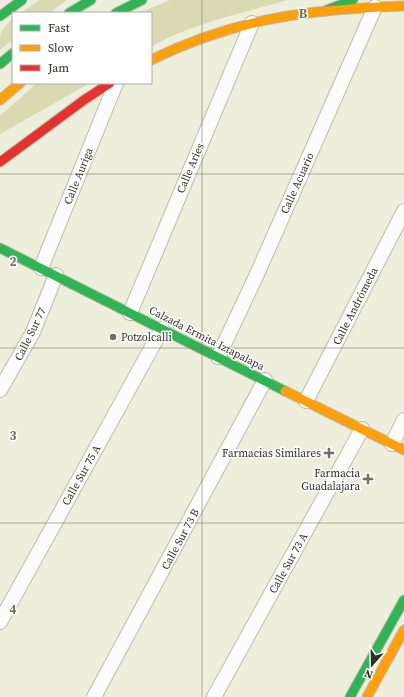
<svg xmlns="http://www.w3.org/2000/svg" width="404" height="697" font-family="'Source Serif 4',serif">
<style>
.green{fill:#dadab2}
.lines{fill:none;stroke-linecap:round;stroke-linejoin:round}
.street-casing{stroke:#bbbbae;stroke-width:16}
.fast-casing{stroke:#bbbbae;stroke-width:11}
.slow-casing{stroke:#bbbbae;stroke-width:11}
.jam-casing{stroke:#bbbbae;stroke-width:11}
.street{stroke:#fcfcfa;stroke-width:14}
.fast{stroke:#30b455;stroke-width:9}
.slow{stroke:#ff9f0a;stroke-width:9}
.jam{stroke:#e5322d;stroke-width:9}
.grid{fill:none;stroke:#717163;stroke-width:1;stroke-opacity:0.55}
.poi-dot{fill:#717163;stroke:#fff;stroke-width:1.5}
.labels{text-anchor:middle;stroke-width:3;stroke-linejoin:round;paint-order:stroke}
.street-label{font-size:11px;fill:#2e2e21;stroke:#fff}
.poi-label{font-size:11px;fill:#2e2e21;stroke:#fff;text-anchor:end}
.grid-label{font-size:13px;text-anchor:middle;font-weight:bold;fill:#717163;stroke:#fff;stroke-width:3;stroke-linejoin:round;paint-order:stroke}
</style>
<rect width="100%" height="100%" fill="#eed"/>
<!-- green -->
<path class="green" d="M39,0H67L49,13H21Z
M170,0H288C243,13 192,23 151,47V13H139Z
M13,19V39L0,50C0,32 0,30 13,19Z
M37,83H90L0,134V116Z"/>
<g class="lines">
<defs>
<path id="street" d="M41,268L116,83
M130,313L252,23
M218,357L258,272L375,7
M0,390L33,332L56,275
M306,401L404,211
M392,444L404,420
M0,622L162,329
M94,697L265,380
M214,697L362,429"/>
<path id="fast" d="M327,10L353,0
M69,13L91,0
M116,13L142,0
M0,16L22,0
M0,64L13,53
M0,248L285,391
M350,697L404,600"/>
<path id="slow" d="M151,60C236,18 311,9 404,6
M0,100L20,83
M285,391L404,450
M367,697L404,630"/>
<path id="jam" d="M0,162L84,100L110,83"/>
</defs>
<!-- street casing -->
<use href="#street" class="street-casing"/>
<!-- fast casing -->
<use href="#fast" class="fast-casing"/>
<!-- slow casing -->
<use href="#slow" class="slow-casing"/>
<!-- jam casing -->
<use href="#jam" class="jam-casing"/>
<!-- street -->
<use href="#street" class="street"/>
<!-- fast -->
<use href="#fast" class="fast"/>
<!-- slow -->
<use href="#slow" class="slow"/>
<!-- jam -->
<use href="#jam" class="jam"/>
</g>
<!-- grid -->
<path class="grid" d="M202,0V697M0,174H404M0,348H404M0,523H404"/>
<!-- markers -->
<g class="poi-dot">
<circle cx="113" cy="337" r="4"/>
<path d="M327 447h4v4h4v4h-4v4h-4v-4h-4v-4h4z"/>
<path d="M366 473h4v4h4v4h-4v4h-4v-4h-4v-4h4z"/>
</g>
<g class="labels">
<!-- street labels -->
<g class="street-label">
<text transform="translate(190 168) rotate(-67)" y="4">Calle Aries</text>
<text transform="translate(78 176) rotate(-68)" y="4">Calle Auriga</text>
<text transform="translate(297 183) rotate(-66)" y="4">Calle Acuario</text>
<text transform="translate(355 306) rotate(-63)" y="4">Calle Andrómeda</text>
<text transform="translate(30 334) rotate(-64)" y="4">Calle Sur 77</text>
<text transform="translate(207 338) rotate(27)" y="4">Calzada Ermita Iztapalapa</text>
<text transform="translate(81 475) rotate(-61)" y="4">Calle Sur 75 A</text>
<text transform="translate(180 539) rotate(-62)" y="4">Calle Sur 73 B</text>
<text transform="translate(288 563) rotate(-61)" y="4">Calle Sur 73 A</text>
</g>
<!-- poi labels -->
<g class="poi-label">
<text x="121" y="341" text-anchor="start">Potzolcalli</text>
<text x="321" y="457">Farmacias Similares</text>
<text x="360" y="477">Farmacia<tspan x="360" dy="13">Guadalajara</tspan></text>
</g>
</g>
<g class="grid-label">
<text x="303" y="18">B</text>
<text x="13" y="266">2</text>
<text x="13" y="440">3</text>
<text x="13" y="614">4</text>
</g>
<!-- legend -->
<rect x="12" y="12" width="140" height="72" fill="#ffffff" stroke="#ababa6"/>
<rect x="20" y="25" width="20" height="6" fill="#30b455" stroke="#ababa6"/>
<text x="48" y="32" font-size="12" fill="#2e2e21">Fast</text>
<rect x="20" y="45" width="20" height="6" fill="#ff9f0a" stroke="#ababa6"/>
<text x="48" y="52" font-size="12" fill="#2e2e21">Slow</text>
<rect x="20" y="65" width="20" height="6" fill="#e5322d" stroke="#ababa6"/>
<text x="48" y="72" font-size="12" fill="#2e2e21">Jam</text>
<!-- north arrow -->
<g transform="translate(372 665) rotate(200)" stroke="#ffffff" stroke-width="3" paint-order="stroke">
<path d="M0-3L7 15L0 10L-7 15Z" fill="#2e2e21"/>
<text y="-6" font-size="11" font-weight="bold" text-anchor="middle" fill="#2e2e21">N</text>
</g>
</svg>
